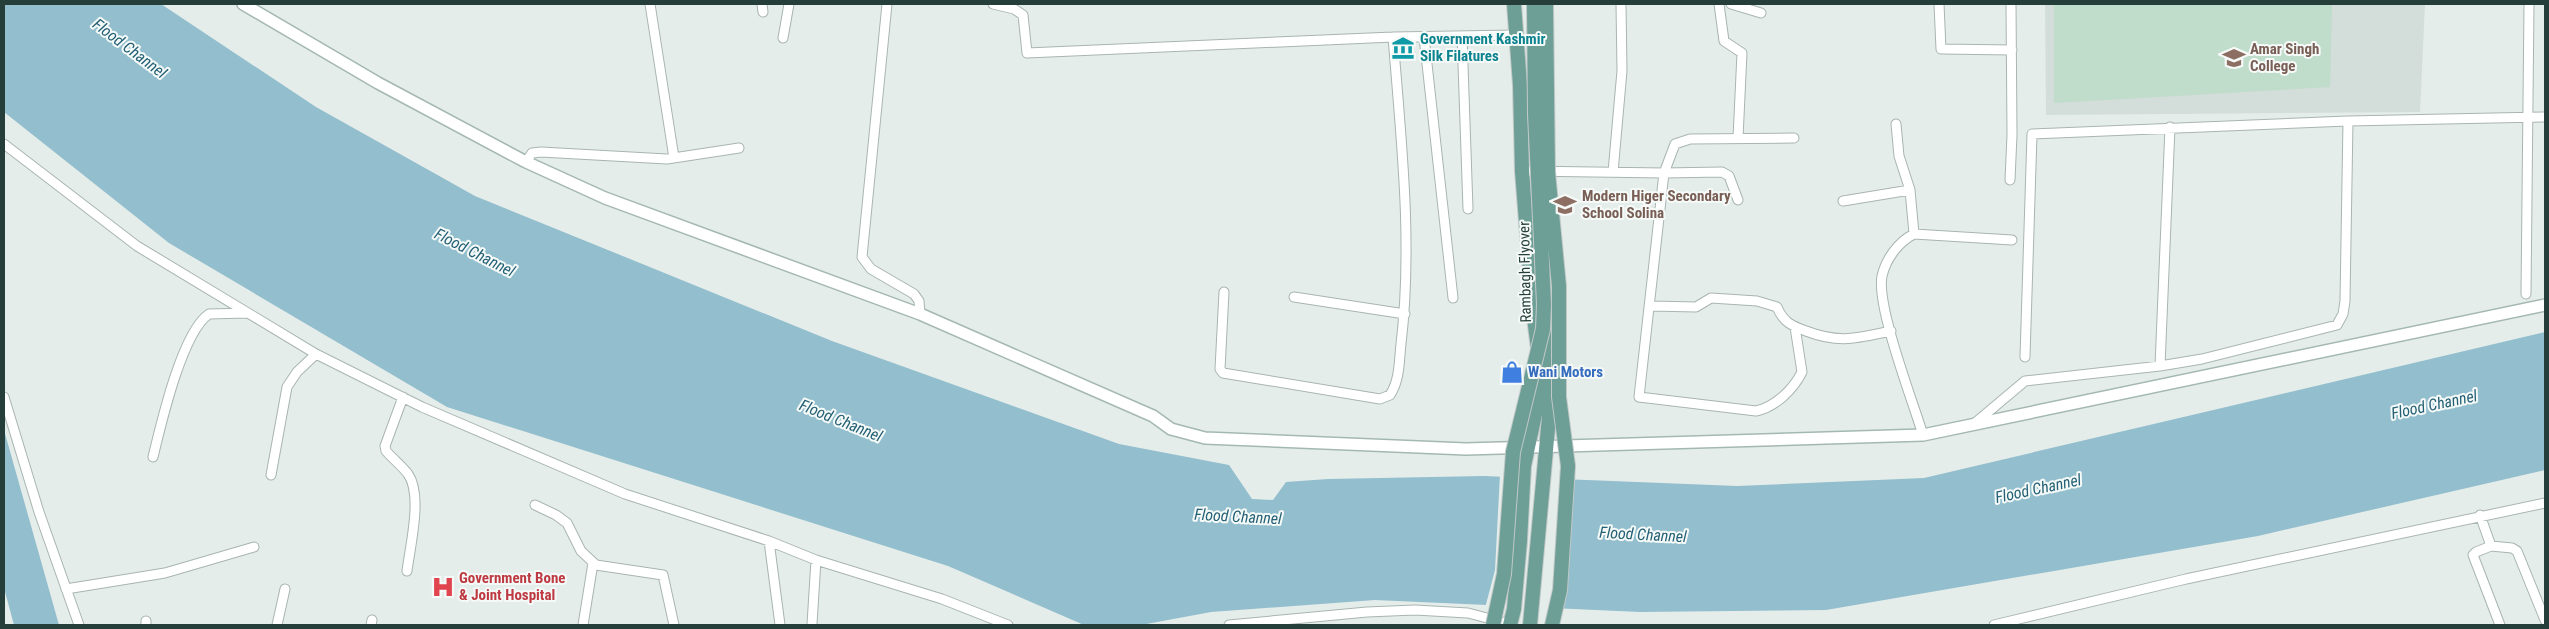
<svg xmlns="http://www.w3.org/2000/svg" width="2549" height="629" font-family="'Roboto Condensed',sans-serif">
<style>
.built{fill:#d3ddd9}
.green{fill:#c0dcca}
.water{fill:#92becd}
.pier{fill:#e5edea}
.lines{fill:none;stroke-linecap:round;stroke-linejoin:round}
.minor-casing{stroke:#a8b5b1;stroke-width:11}
.secondary-casing{stroke:#a4b8b3;stroke-width:14}
.primary-casing{stroke:#c2c9c8;stroke-width:16}
.minor{stroke:#fff;stroke-width:9}
.secondary{stroke:#fff;stroke-width:11}
.primary{stroke:#6d9f97;stroke-width:14}
.primary-bridge-casing{stroke:#c2c9c8;stroke-width:16;stroke-linecap:butt}
.primary-bridge{stroke:#6d9f97;stroke-width:14}
.labels{text-anchor:middle;stroke-width:4;stroke-linejoin:round;paint-order:stroke}
.culture-label{font-size:15px;font-weight:bold;fill:#0d838f;stroke:#f5faf8;text-anchor:start}
.education-label{font-size:15px;font-weight:bold;fill:#785e54;stroke:#f5faf8;text-anchor:start}
.street-label{font-size:15px;fill:#253e39;stroke:#f5faf8}
.shop-label{font-size:15px;font-weight:bold;fill:#366cbe;stroke:#f5faf8;text-anchor:start}
.health-label{font-size:15px;font-weight:bold;fill:#be3a42;stroke:#f5faf8;text-anchor:start}
.water-label{font-size:16px;font-style:italic;fill:#246075;stroke:#f5faf8}
</style>
<rect width="100%" height="100%" fill="#e5edea"/>
<!-- built -->
<path class="built" d="M2045,4H2425L2420,112L2046,115Z"/>
<!-- green -->
<path class="green" d="M2054,4H2332L2330,87L2054,103Z"/>
<!-- water -->
<path class="water" d="M4,4H161L316,107L475,196L832,341L1119,444L1229,465L1252,499L1273,500L1286,482L1328,479L1484,476L1737,486L1924,478L2545,332V470L2258,536L1826,610L1640,612L1375,600L1211,612L1141,625H1084L948,566L447,407L169,243L4,112Z
M4,430L59,625H14L4,588Z"/>
<!-- pier -->
<path class="pier" d="M1500,474L1569,477L1559,611L1485,608L1495,570Z"/>
<g class="lines">
<defs>
<path id="minor" d="M650,4L674,158
M762,4L763,12
M887,4L862,257L871,269L914,294L919,301L920,314
M993,4L1014,9L1023,15L1027,53L1393,37L1515,35
M1719,4L1724,41L1742,53L1738,138
M1731,4L1761,13
M1939,4L1941,49L2012,50
M1462,36L1468,209
M1424,37L1453,298
M783,38L789,4
M1896,124L1899,156L1910,190L1914,234L2012,240
M1794,138L1690,139L1675,144L1664,173L1639,397L1756,411C1775,407 1793,390 1802,372L1795,327
M4,144L137,246L316,354L422,407L625,494L769,541L816,560L942,599L1008,625
M526,162L532,153L541,152L667,159L739,148
M1522,171L1664,173L1722,172L1729,176L1738,200
M1613,172L1622,71L1621,4
M2010,180L2012,135L2011,4
M1843,201L1910,190
M1914,234C1898,242 1886,259 1882,276C1876,306 1913,402 1923,435
M1224,292L1220,369L1223,373L1380,399L1390,395C1400,380 1399,361 1401,344C1413,242 1401,139 1393,37
M2526,294L2529,4
M1294,297L1405,314
M1651,306L1696,307L1711,298L1757,301L1777,307C1783,322 1792,326 1806,331C1840,344 1857,338 1891,331
M2025,357L2032,134L2348,121L2545,117
M2160,366L2170,127
M4,397L39,512L79,625
M403,397L385,446L386,451C393,459 402,466 408,474C423,495 410,546 407,571
M1975,423L2025,381L2160,366L2202,359L2337,325L2343,314L2345,301L2348,121
M153,457C161,424 182,332 209,314L247,313
M271,475L287,387L297,372L316,354
M535,505L556,515L567,523L581,551L596,565L663,575L674,625
M2480,515L2491,546L2512,548L2517,551L2545,620
M769,541L780,625
M2491,546L2476,552L2473,555L2500,625
M66,589L165,573L254,547
M146,621V625
M812,624L816,560
M277,625L285,589
M371,625L372,620
M583,625L593,563
M1229,625L1367,612L1415,610L1468,613L1510,624
M1994,625L2186,579L2545,503"/>
<path id="secondary" d="M243,4L378,83L526,162L605,198L920,314L1153,416L1171,429L1205,438L1466,449L1923,435L2545,305"/>
<path id="primary" d="M1547,230L1549,286
M1510,625L1514,609L1520,541L1524,466L1539,395V356L1533,310L1522,171L1520,85L1514,4
M1530,625L1549,417V315
M1552,625L1560,590L1568,466"/>
</defs>
<!-- minor casing -->
<use href="#minor" class="minor-casing"/>
<!-- secondary casing -->
<use href="#secondary" class="secondary-casing"/>
<!-- primary casing -->
<use href="#primary" class="primary-casing"/>
<!-- minor -->
<use href="#minor" class="minor"/>
<!-- secondary -->
<use href="#secondary" class="secondary"/>
<!-- primary -->
<use href="#primary" class="primary"/>
<defs>
<path id="primary-bridge" d="M1546,4L1548,172L1559,286V397L1568,466
M1493,625L1504,574L1513,452L1543,329L1544,304L1535,114L1534,4"/>
</defs>
<!-- primary-bridge casing -->
<use href="#primary-bridge" class="primary-bridge-casing"/>
<!-- primary-bridge -->
<use href="#primary-bridge" class="primary-bridge"/>
</g>
<!-- icons -->
<defs>
<symbol id="museum-bare" viewBox="-9 -9 18 18"><path d="M0-6L6-3V-2H-6V-3ZM-5-1h2V3h-2ZM-1-1h2V3h-2ZM3-1h2V3H3ZM-6 4H6V6H-6Z" fill="#0f9aa8" stroke="#f5faf8" stroke-width="2.5" paint-order="stroke"/></symbol>
<symbol id="university-bare" viewBox="-9 -9 18 18"><path d="M0-5L7-2L0 1L-7-2ZM-4 1L0 2.5L4 1V4Q0 6-4 4Z" fill="#8d6e63" stroke="#f5faf8" stroke-width="2.5" paint-order="stroke"/></symbol>
<symbol id="school-bare" viewBox="-9 -9 18 18"><path d="M0-5L7-2L0 1L-7-2ZM-4 1L0 2.5L4 1V4Q0 6-4 4Z" fill="#8d6e63" stroke="#f5faf8" stroke-width="2.5" paint-order="stroke"/></symbol>
<symbol id="shop-bare" viewBox="-9 -9 18 18"><path d="M-5-2.5h2.3a2.7 3.5 0 0 1 5.4 0H5L5.5 6h-11ZM-1.5-2.5h3a1.5 2.3 0 0 0-3 0Z" fill="#3f7fe0" stroke="#f5faf8" stroke-width="2.5" paint-order="stroke"/></symbol>
<symbol id="hospital-bare" viewBox="-9 -9 18 18"><path d="M-5-5h3v3.5h4V-5h3V5h-3V1.5h-4V5h-3Z" fill="#e0444e" stroke="#f5faf8" stroke-width="2.5" paint-order="stroke"/></symbol>
</defs>
<g fill-rule="evenodd">
<use href="#museum-bare" x="1387" y="32" width="32" height="32"/>
<use href="#university-bare" x="2218" y="42" width="32" height="32"/>
<use href="#school-bare" x="1549" y="189" width="32" height="32"/>
<use href="#shop-bare" x="1496" y="356" width="32" height="32"/>
<use href="#hospital-bare" x="427" y="571" width="32" height="32"/>
</g>
<g class="labels">
<!-- culture labels -->
<g class="culture-label">
<text x="1420" y="44">Government Kashmir<tspan x="1420" dy="17">Silk Filatures</tspan></text>
</g>
<!-- education labels -->
<g class="education-label">
<text x="2250" y="54">Amar Singh<tspan x="2250" dy="17">College</tspan></text>
<text x="1582" y="201">Modern Higer Secondary<tspan x="1582" dy="17">School Solina</tspan></text>
</g>
<!-- street labels -->
<g class="street-label">
<text transform="translate(1525 272) rotate(-91)" y="5">Rambagh Flyover</text>
</g>
<!-- shop labels -->
<g class="shop-label">
<text x="1528" y="377">Wani Motors</text>
</g>
<!-- health labels -->
<g class="health-label">
<text x="459" y="583">Government Bone<tspan x="459" dy="17">&amp; Joint Hospital</tspan></text>
</g>
<!-- water labels -->
<g class="water-label">
<text transform="translate(130 48) rotate(37)" y="6">Flood Channel</text>
<text transform="translate(475 252) rotate(27)" y="6">Flood Channel</text>
<text transform="translate(2434 404) rotate(-12)" y="6">Flood Channel</text>
<text transform="translate(841 420) rotate(22)" y="6">Flood Channel</text>
<text transform="translate(2038 488) rotate(-12)" y="6">Flood Channel</text>
<text transform="translate(1238 516) rotate(3)" y="6">Flood Channel</text>
<text transform="translate(1643 534) rotate(3)" y="6">Flood Channel</text>
</g>
</g>
<!-- border -->
<rect width="2549" height="629" fill="none" stroke="#253e39" stroke-width="10"/>
</svg>
